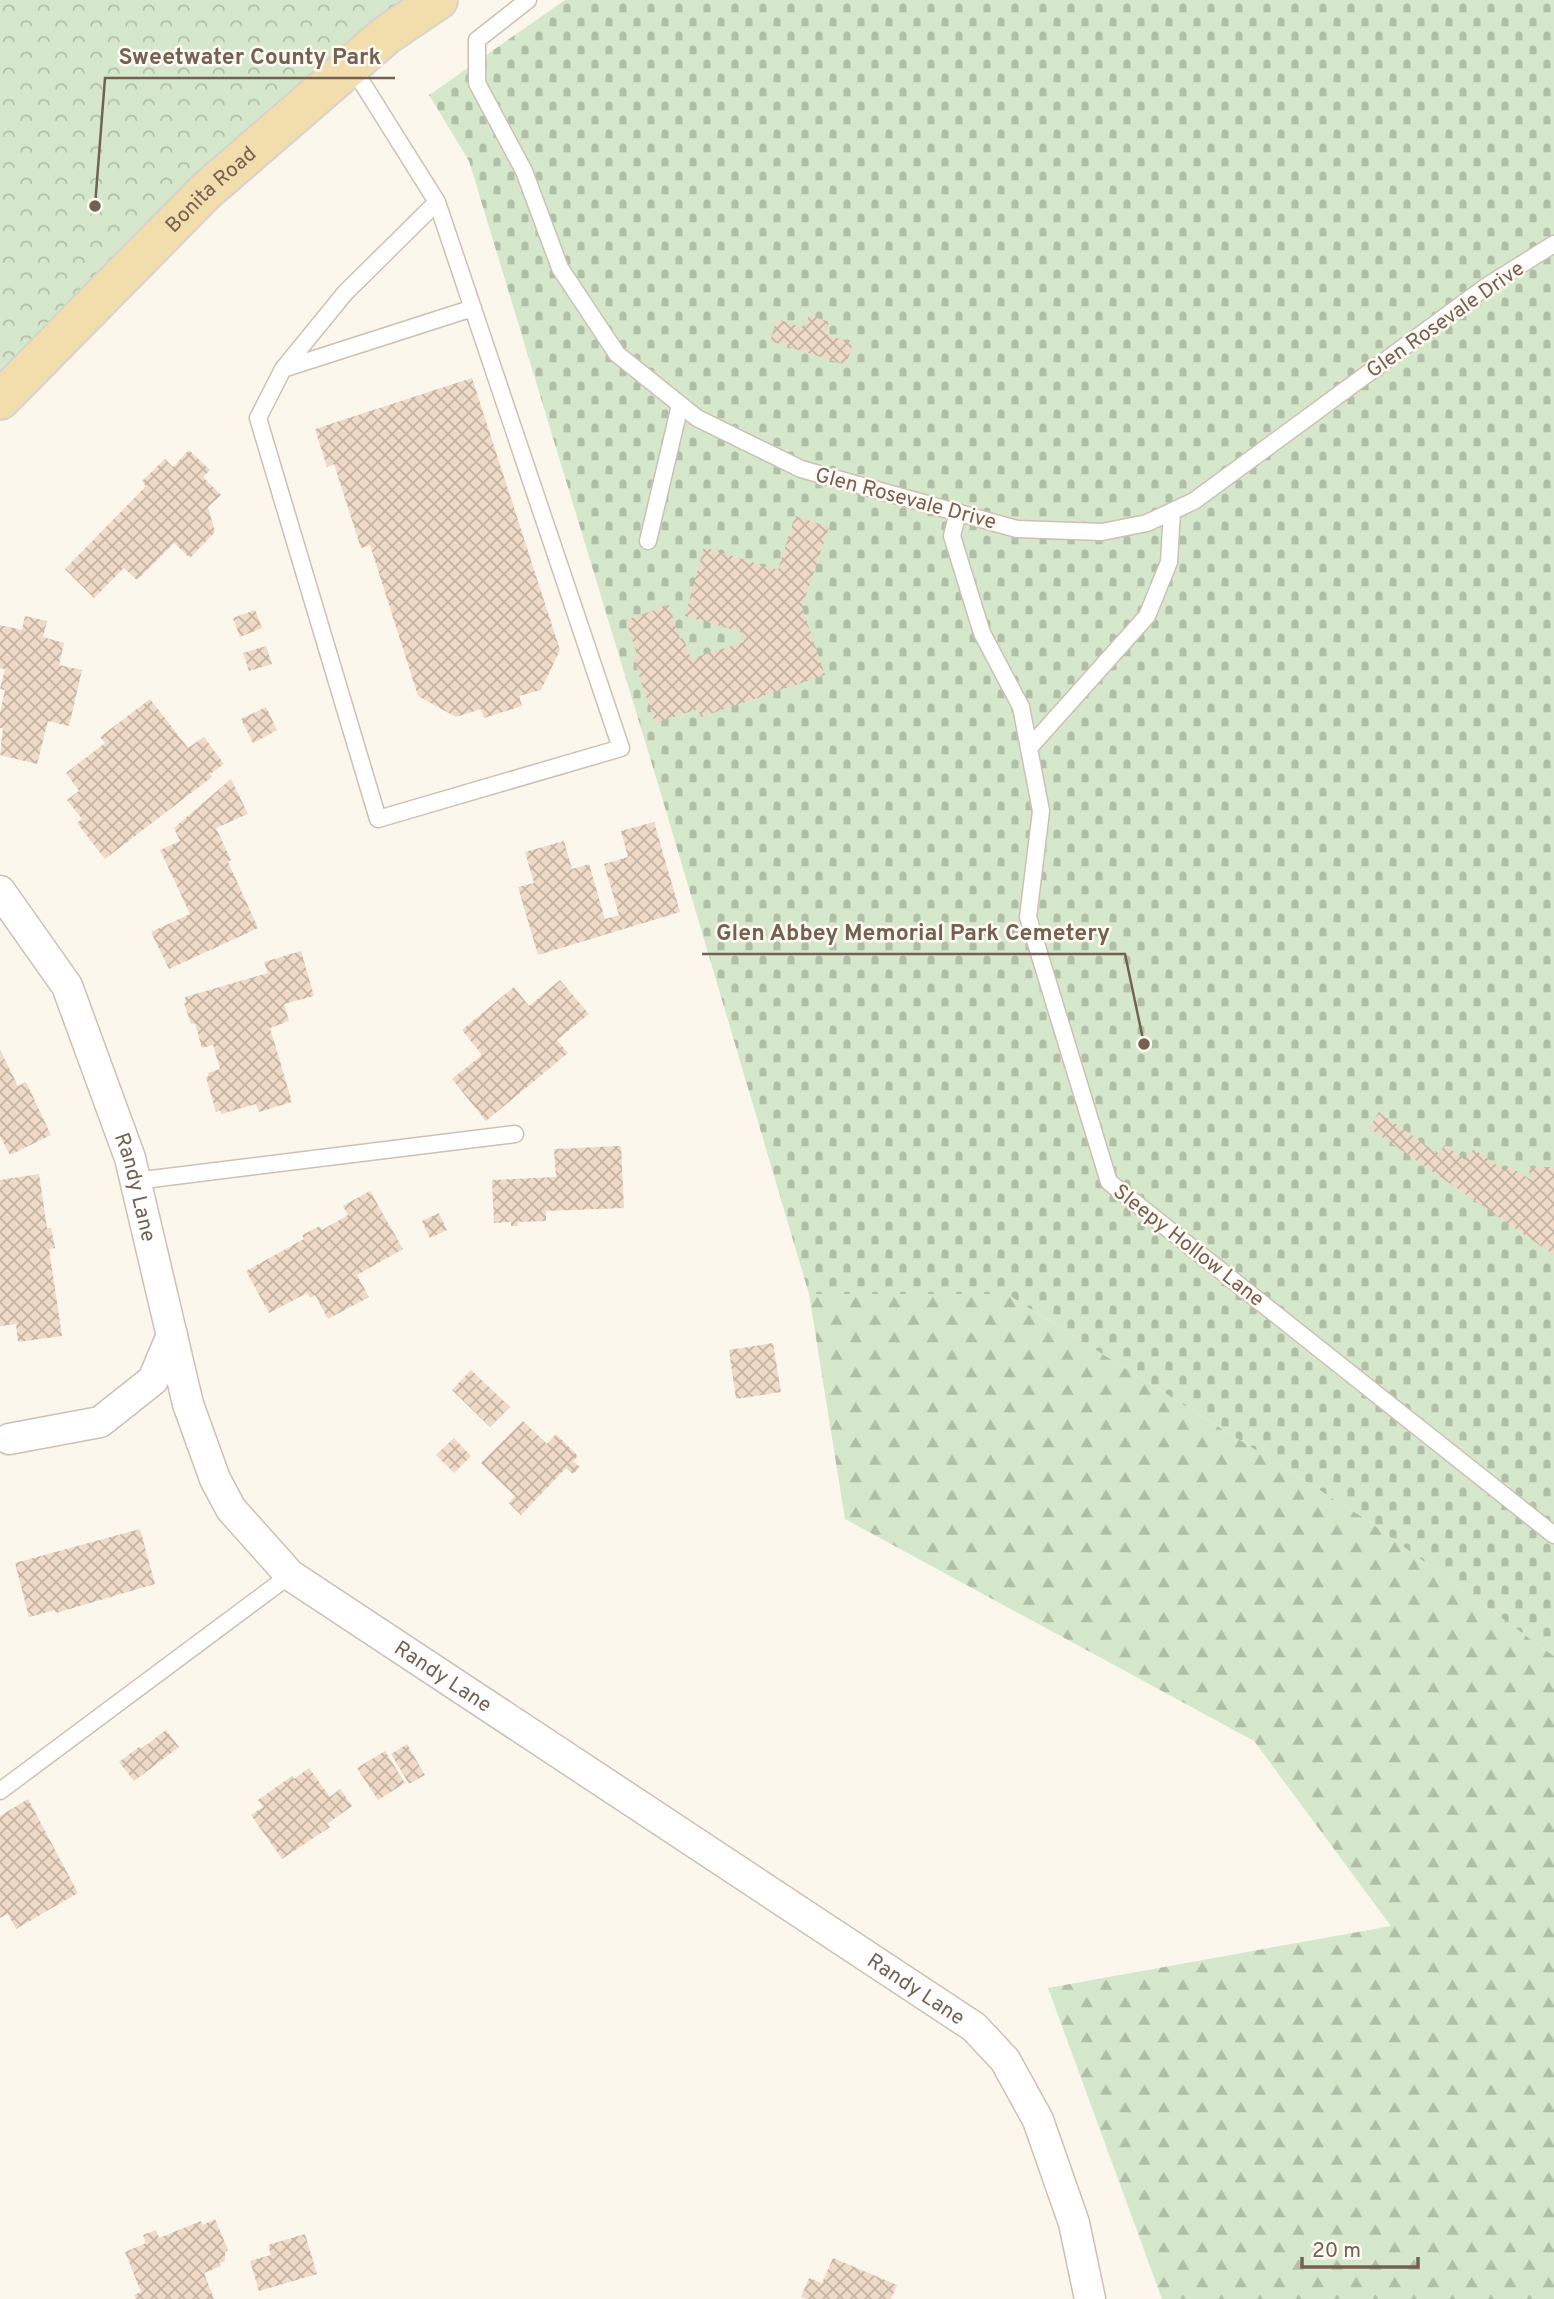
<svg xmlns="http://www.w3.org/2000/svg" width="1554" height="2299" font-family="Overpass,sans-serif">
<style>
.forest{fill:url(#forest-firs)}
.cemetery{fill:url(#cemetery-stones)}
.park{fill:url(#park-crowns)}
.building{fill:url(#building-cross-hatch)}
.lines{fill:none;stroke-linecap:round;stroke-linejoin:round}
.service-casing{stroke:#cdc0b3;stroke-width:19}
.minor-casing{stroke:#cdc0b3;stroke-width:33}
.primary-casing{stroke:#d8d3ce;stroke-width:42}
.service{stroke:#fff;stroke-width:16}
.minor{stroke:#fff;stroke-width:30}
.primary{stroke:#f2dead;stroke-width:38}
.labels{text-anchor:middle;stroke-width:5;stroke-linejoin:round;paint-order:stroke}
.street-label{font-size:21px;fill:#756151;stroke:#fefaf3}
.leader{fill:none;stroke:#756151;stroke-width:2.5}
.callout-dot{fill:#756151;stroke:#fefaf3;stroke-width:2.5}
.callout-label{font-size:23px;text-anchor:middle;font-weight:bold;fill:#756151;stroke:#fefaf3;stroke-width:5;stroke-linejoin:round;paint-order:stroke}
</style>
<defs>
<pattern id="forest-firs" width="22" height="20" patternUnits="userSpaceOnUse" patternTransform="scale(1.75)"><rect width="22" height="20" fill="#d5e8cc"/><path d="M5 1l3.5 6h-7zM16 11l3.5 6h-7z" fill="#b1bfa8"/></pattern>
<pattern id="cemetery-stones" width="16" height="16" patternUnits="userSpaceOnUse" patternTransform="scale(1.75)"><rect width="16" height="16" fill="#d5e8cc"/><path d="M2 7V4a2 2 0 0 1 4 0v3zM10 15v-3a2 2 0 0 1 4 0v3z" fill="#b1bfa8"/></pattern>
<pattern id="park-crowns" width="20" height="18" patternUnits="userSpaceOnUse" patternTransform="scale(1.75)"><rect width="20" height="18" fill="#d5e8cc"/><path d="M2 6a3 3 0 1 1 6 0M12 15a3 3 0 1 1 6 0" fill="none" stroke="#b1bfa8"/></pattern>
<pattern id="building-cross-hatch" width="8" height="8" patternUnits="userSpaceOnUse" patternTransform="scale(1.75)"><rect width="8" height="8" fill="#eedac7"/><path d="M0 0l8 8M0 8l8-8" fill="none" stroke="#c5b4a4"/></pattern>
</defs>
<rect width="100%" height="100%" fill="#fbf7ed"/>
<!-- forest -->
<path class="forest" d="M809,1294H1007L1367,1520L1554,1656V2299H1162L1048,1988L1391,1926L1254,1741L845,1519Z"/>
<!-- cemetery -->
<path class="cemetery" d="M565,0H1554V1656L1367,1520L1007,1294H809L661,794L469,161L429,95Z"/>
<!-- park -->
<path class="park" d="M0,0H434L0,397Z"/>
<!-- building -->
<path class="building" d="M809,315L829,322L825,334L853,343L846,365L770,341L777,319L804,328Z
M472,378L560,650L541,690L519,696L522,706L484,718L481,709L456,717L418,696L370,545L361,548L334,464L327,467L315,429Z
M189,450L210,470L203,477L221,495L208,507L215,532L190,558L174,543L137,580L124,568L94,598L65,569L146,486L142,481L165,459L173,467Z
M795,516L829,527L802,607L825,675L701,717L698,709L655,723L633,657L637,655L626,620L669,605L680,639L683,637L691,659L744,642L739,628L734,630L685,616L704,547L778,570Z
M255,610L262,628L240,637L233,618Z
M25,616L47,621L43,637L64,643L59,665L82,670L69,726L48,721L37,764L0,755L3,728H0V713L5,690L0,689L5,669L0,668V625L22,630Z
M266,646L272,664L249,671L243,653Z
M150,699L188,748L204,737L224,764L210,774L212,777L105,859L77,823L82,819L67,800L79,791L66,773L105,743L100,737Z
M266,707L277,730L253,743L241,719Z
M231,779L248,814L216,828L231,860L228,862L258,928L169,969L151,932L190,914L160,850L180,841L174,828Z
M654,822L680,912L538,955L518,887L534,883L525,852L564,841L572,869L589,864L605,919L619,915L604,864L628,857L621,831Z
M301,951L314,996L284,1004L289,1021L270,1028L292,1102L259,1112L256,1104L221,1114L220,1110L216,1112L206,1077L209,1076L208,1073L220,1069L213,1045L202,1048L195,1023L191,1024L184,1003H186L185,997L268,973L264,962Z
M560,980L589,1014L557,1040L568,1053L486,1121L452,1079L482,1055L462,1030L514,987L529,1006Z
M0,1050L18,1086L26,1082L51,1135L10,1155L0,1136Z
M1379,1112L1438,1154L1445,1145L1465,1160L1474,1149L1505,1171L1510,1166L1531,1180L1529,1167H1554V1255L1369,1128Z
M621,1146L624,1208L546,1211V1221L518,1222V1226H511V1222L494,1223L492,1180L556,1177L554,1149Z
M39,1174L47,1228H51L55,1248L49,1249L62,1336L18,1342L16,1324L0,1326V1180Z
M370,1191L403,1249L357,1275L369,1297L328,1319L315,1295L310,1298L307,1293L269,1313L246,1271L304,1239L302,1235L320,1226L322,1230L348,1215L343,1206Z
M439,1213L447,1230L430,1238L422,1221Z
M773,1343L781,1392L736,1399L729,1350Z
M471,1370L510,1407L490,1427L452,1390Z
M523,1421L547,1444L556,1434L578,1456L573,1461L580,1467L573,1474L566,1468L521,1515L509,1503L515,1496L481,1463Z
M454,1438L471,1456L454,1473L436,1455Z
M140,1529L155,1584L56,1613L55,1610L29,1617L15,1563Z
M166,1730L179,1747L134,1781L119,1762L139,1747L141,1749Z
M407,1744L425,1775L409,1784L391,1754Z
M385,1751L405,1783L378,1800L357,1768Z
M309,1768L330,1797L340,1789L352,1806L327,1824L330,1827L282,1859L251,1815L263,1807L258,1800L292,1776L294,1779Z
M28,1799L78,1893L16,1929L8,1914L0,1918V1816Z
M215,2219L228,2250L225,2252V2261L219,2263L221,2266L204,2273L214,2299H136L134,2295L141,2292L125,2252L146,2243L143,2235L156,2230L159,2238L201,2221L203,2225Z
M305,2234L317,2274L259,2291L250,2261L271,2255L268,2245Z
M833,2258L897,2285L891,2299H806L801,2297L809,2278L822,2283Z"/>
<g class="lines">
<defs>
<path id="service" d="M528,0L477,40V83L524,171L560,268L617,354L697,418L801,469L1017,529L1102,532L1147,523L1194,501L1487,286L1554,244
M351,65L437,202L621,748L378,819L258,418L283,369L345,293L437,202
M283,369L473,308
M958,512L952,536L982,633L1021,707L1041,811L1028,917L1109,1182L1554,1535
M648,541L680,405
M1029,748L1147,616L1169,562L1172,511
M135,1181L515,1134
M0,1791L290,1575"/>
<g id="minor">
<path id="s1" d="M0,891L67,986L130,1158L188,1404L215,1479L231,1509L290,1575L974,2027L1005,2060L1038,2120L1074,2223L1090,2299"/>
<path d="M9,1439L100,1422L153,1380L172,1335"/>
</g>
<g id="primary">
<path id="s2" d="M0,400L206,191L385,36L438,0"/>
</g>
</defs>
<!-- service casing -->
<use href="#service" class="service-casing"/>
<!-- minor casing -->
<use href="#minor" class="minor-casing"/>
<!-- primary casing -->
<use href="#primary" class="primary-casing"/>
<!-- service -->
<use href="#service" class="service"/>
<!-- minor -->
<use href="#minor" class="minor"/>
<!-- primary -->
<use href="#primary" class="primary"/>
</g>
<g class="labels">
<!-- street labels -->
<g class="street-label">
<text dy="7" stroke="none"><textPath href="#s2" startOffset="298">Bonita Road</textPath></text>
<text transform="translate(1445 319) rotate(-35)" y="7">Glen Rosevale Drive</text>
<text transform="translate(906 498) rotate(15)" y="7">Glen Rosevale Drive</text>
<text dy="7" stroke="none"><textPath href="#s1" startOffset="329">Randy Lane</textPath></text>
<text transform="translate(1189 1245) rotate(38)" y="7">Sleepy Hollow Lane</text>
<text dy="7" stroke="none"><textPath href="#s1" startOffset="938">Randy Lane</textPath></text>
<text dy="7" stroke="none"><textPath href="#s1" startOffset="1505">Randy Lane</textPath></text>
</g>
</g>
<!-- callouts -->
<path class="leader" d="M95 206L105 78H395M1144 1044L1125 954H702"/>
<g class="callout-dot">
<circle cx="95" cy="206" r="7"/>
<circle cx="1144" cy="1044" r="7"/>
</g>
<g class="callout-label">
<text x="250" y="64">Sweetwater County Park</text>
<text x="913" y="940">Glen Abbey Memorial Park Cemetery</text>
</g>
<!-- scale -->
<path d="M1302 2257v10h116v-10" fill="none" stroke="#756151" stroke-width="3.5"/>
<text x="1312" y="2257" font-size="21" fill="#756151" stroke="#fefaf3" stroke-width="5" paint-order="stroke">20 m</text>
</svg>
